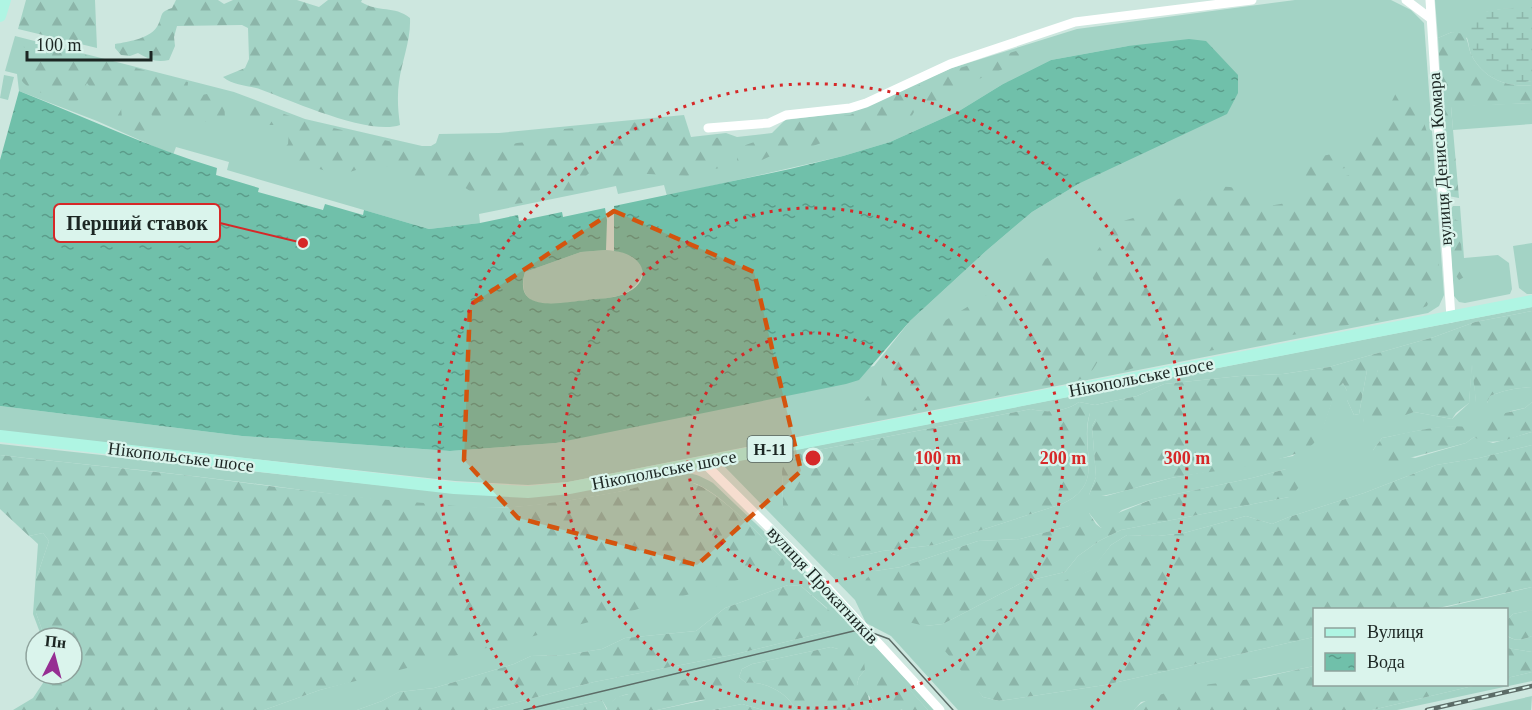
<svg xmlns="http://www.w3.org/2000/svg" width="1532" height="710" font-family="Georgia,serif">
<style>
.grass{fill:#a3d3c5;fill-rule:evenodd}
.forest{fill:url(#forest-firs)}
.wetland{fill:url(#wetland-marsh)}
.water{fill:url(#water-ripples)}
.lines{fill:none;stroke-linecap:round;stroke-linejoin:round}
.minor{stroke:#fff;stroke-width:9}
.major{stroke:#aff5e3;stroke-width:12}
.tram{stroke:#5c6c67;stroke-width:1.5}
.rail-casing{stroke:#5c6c67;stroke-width:4.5}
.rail{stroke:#daf4ec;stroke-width:2;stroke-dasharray:7;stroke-linecap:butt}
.marked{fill:#d4540e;fill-opacity:0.2;stroke:#d4540e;stroke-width:4.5;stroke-dasharray:12 8;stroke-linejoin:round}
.ring{fill:none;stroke:#d62828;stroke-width:3;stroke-dasharray:3 6}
.labels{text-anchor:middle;stroke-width:4.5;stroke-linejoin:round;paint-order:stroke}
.shield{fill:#daf4ec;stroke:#55645f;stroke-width:1.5}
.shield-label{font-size:16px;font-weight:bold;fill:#1c2623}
.street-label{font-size:18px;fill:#1c2623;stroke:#daf4ec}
.centre{fill:#d62828;stroke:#daf4ec;stroke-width:3}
.ring-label{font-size:18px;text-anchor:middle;font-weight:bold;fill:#d62828;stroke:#daf4ec;stroke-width:4.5;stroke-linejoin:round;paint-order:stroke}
.leader{fill:none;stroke:#d62828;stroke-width:2}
.callout-dot{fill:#d62828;stroke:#daf4ec;stroke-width:2}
.callout{fill:#daf4ec;stroke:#d62828;stroke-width:2}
.callout-label{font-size:20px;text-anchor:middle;font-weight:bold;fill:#1c2623}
</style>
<defs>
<pattern id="forest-firs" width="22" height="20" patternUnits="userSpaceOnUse" patternTransform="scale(1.5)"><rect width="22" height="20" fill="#a3d3c5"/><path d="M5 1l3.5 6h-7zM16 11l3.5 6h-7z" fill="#8cb5a9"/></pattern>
<pattern id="wetland-marsh" width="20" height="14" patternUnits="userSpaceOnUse" patternTransform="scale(1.5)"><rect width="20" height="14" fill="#a3d3c5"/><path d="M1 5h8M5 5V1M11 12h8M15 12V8" fill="none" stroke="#8cb5a9"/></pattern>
<pattern id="water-ripples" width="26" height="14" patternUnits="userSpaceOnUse" patternTransform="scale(1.5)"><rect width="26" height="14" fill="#70c0aa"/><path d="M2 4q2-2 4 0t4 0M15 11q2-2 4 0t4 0" fill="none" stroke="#5b9c8a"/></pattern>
</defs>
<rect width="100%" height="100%" fill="#cde7df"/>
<!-- grass -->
<path class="grass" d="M1295,0H1391L1411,10L1424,23L1444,295L1439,306L1428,313L568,482L528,485L455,481L0,431V406L242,436L450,451L556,443L874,366L910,321L986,251L1032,212L1080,183L1128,46L1051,60L1003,84L959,111L890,142L843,156L667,196L664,185L618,194L616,186L479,214L480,223L429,229L227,170L229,162L176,147L173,155L97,121L19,91L17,74L5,71L15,36L234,92L305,119L422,146H431L436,143L439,134L499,133L684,115L691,137L726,133L737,137L772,133L785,120L850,112L952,68L1077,29Z
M1435,0H1532V7L1502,9L1486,12L1513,83L1532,81V85C1508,88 1484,79 1472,56C1469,51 1469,43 1467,38L1452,32L1438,38Z
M4,75L14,77L8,100L0,98Z
M1532,103V124L1453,130L1451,106Z
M1453,206H1460L1464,258L1498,255L1509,263L1512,289L1510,294L1465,303L1459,302L1454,296L1448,213Z
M1532,243V294H1527L1519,288L1513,246Z
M606,250C615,251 625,251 633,256C650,268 642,283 627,292C615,299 601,298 587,300C562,303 513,315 525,272L581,252Z
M1532,307V311L1475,322L1434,337L1329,367L1283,374L1240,376L1164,384L1137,396L1095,405L1079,402C1065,412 1046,413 1031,409L792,455L785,460L782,471L783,507L832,554L852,558L882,551L935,545L1062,504C1107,484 1079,449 1090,413H1096V419L1092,426L1096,477L1089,495L1106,496L1171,478L1293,456L1324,424L1336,389L1343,383L1347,391V400L1354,415L1359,414L1367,370H1378L1363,422L1414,412L1452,419L1469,403L1472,360L1476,402L1487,403L1490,396C1504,390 1517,388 1532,387V402L1525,408L1511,411L1478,431C1452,420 1410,433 1382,438L1373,450L1415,458L1466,443L1474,437L1493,443L1532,432V445L1479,458L1436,465L1364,493L1289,517L1272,524L1246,516L1184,533L1158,536L1127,535L1111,545L1092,570L1064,582L970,679L983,697L999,701L1105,685L1314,637V666L1141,702L1134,710H958L891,636L866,623L855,600L722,464ZM1286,469L1289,497L1121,530L1099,541L1078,556L1065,572L1023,582L943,624L925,626L875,571L901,567L978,541L1020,539L1069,526L1089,513L1101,528L1122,510L1153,499L1252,478Z
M0,444L453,493L528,497L671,473C688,471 698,474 713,483L798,564L935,710H928L887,665L901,710H873L870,705V697L857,684L859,677L865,670L838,649L831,647L752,664L742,669L739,677L746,683C765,681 787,692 796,710H763L742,704L712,710H657L705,700L628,694C617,697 611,699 608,710L602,700L556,710H488L594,682L732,655L830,631L827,608L801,586L788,585L725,608L696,631L625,638L602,649L565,655L531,656L514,664L434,688L399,692L382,701L357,710H264L320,690L785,563L783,559C765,540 717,489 693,483C666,477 640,488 613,493C568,501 523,509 478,508C393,505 309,490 225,480C150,470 75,464 0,455Z
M0,509L29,536L43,533L49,541L36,579V613L45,638H42L33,614L38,544Z
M1532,587V610L1513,614L1507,620L1506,610H1434Z
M1506,635C1514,642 1523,640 1532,636V652L1507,648Z
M1532,672V681L1397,710H1372L1477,685L1506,684L1507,678Z
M1532,696L1531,710H1471Z"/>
<!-- forest -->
<path class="forest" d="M26,0H95L97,48L18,29Z
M176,0H218L224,4L233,0H297L319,7L328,0H362L361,2C379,13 394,5 410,18C411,40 402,60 399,82C397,96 398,111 400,125C370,136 292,101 262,90C249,85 233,86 223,77L245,68L249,59L248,28L242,25L177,26L174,37L175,46L169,60C156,63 149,59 138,53L130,56L121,55L115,48V44C128,42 152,38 158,25C163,15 159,12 172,8Z
M1452,32L1464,34C1469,41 1468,49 1472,56C1484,79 1508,88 1532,85V103L1451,107L1459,198L1448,196L1447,191L1438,38Z
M18,39L84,54L99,62L106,60L188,82L187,94L196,96L218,92L224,97L225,119L222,122H186L177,119L173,107V102L158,101L167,120V127L162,129L154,122L150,110L146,119L149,125L150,135L146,137L137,134L129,125C135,112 135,107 125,97L121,108L122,118L114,123C86,108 101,100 87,83C81,92 86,99 73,102C61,98 35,93 26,85C20,81 20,74 14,69C27,50 37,64 53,61L37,51L20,46Z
M1016,51L1019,54L1018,63L964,85C954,104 938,103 919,100L916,96L917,86L953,70Z
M1407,88L1417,98L1428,136L1438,244L1439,277L1427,306L1395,318L1335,327L1151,362L1119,373L1116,367L1117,362L1112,356C1095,358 1100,361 1091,372C1085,380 1073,381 1064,383L869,419L864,413L862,404L870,393L881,388L883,369L941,323L1049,257L1073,263L1084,289L1090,292L1096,285L1090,272L1091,259L1118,222C1152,217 1201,180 1235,188C1243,190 1248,198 1252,204C1291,211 1303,191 1336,179C1347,175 1356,175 1366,167C1358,167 1348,167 1341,169C1322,174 1314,190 1296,171L1304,160L1350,150L1372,135L1381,123L1396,93Z
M898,94L905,96L910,102L914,112L910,119L894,121L865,137L843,135L802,150L777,153L751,165L738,167C732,140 757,144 772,137C777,134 782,127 785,123L850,115Z
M248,101L304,121L422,149L433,147L441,152L442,173L433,178H408L400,167L369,166L340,175L292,161L282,151L288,144L289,131L277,125H262L243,117L240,106Z
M671,119L682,123L685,136L691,142C699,139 726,136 734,138V142L723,167L687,176L628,173L624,180L616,183L607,178L601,170C575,169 588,203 556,192V181L550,177L530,202L507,205L487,194L473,193L461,185L447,181C447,169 448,158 462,157L471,146H481L492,150L517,143L556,139L564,129Z
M1454,219L1459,221L1464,277L1459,280L1454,273L1450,222Z
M1532,311V387C1517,388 1504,390 1490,396L1487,403L1480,406L1476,403L1472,365L1469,403L1456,413L1452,419L1414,412L1371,427L1363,422L1368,395L1378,370H1367L1359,414L1354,415L1347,400V391L1343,383C1329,395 1328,430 1313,444C1290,465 1204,471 1171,478C1145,484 1120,494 1095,497L1089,495L1096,477L1092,426L1096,419V413H1090C1078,449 1108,483 1062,504L935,545L882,551L852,558L843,557L832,554L799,531L783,507L782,471L784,460L792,455L1031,409C1046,413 1065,412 1079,402L1095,405L1137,396L1164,384L1240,376L1283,374L1329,367L1434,337L1475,322Z
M1532,402V432C1513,437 1492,448 1474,437L1466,443L1394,462L1379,459L1373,450L1382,438C1410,433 1452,420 1478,430L1486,418L1525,408Z
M1532,445V587L1434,609L1314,610V637L1105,685L999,701L983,697L945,651L950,638L960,628L1024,597L1091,570L1111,545L1127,535L1158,536L1184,533L1246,516L1272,524L1289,517L1364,493L1436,465L1479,458Z
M0,455C84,465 169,472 253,484C310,491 366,499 424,503C457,506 490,510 523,506C557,503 589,497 622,491C645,486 670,475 693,483C721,493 762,537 783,559L785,563L783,567L621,614L320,690L264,710H13L33,698L47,677V674H72V638H45L36,613V579L49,541L43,533L29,536L0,509Z
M1286,469L1301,471C1304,484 1298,489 1289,497L1121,530L1099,541L1078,556L1065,572L1023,582L943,624L925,626L904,621L873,605L862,591L866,579L875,571L901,567L978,541L1020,539L1069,526L1082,513H1089L1096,524L1101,528L1108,517L1153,499L1252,478Z
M788,585L801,586L833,614L836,619L830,631L732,655L594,682L488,710H357L382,701L399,692L434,688L514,664L531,656L565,655L602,649L625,638L696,631L725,608Z
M1532,610V636C1523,640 1514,642 1507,635V620L1513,614Z
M857,641L868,644L871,651L864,662L865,670L859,677L857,684L867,690L870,705L873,710H796C787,692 765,681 746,683L739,677L742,669L752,664L831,647L838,649L844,643Z
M1507,648L1532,652V672L1507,678Z
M883,664H887L928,710C920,710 911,710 903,710C885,707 873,688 875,671Z
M1314,666V684L1477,685L1372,710H1134C1155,686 1227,683 1259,678C1278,674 1296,670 1314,666Z
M714,672L723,685L714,697L657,710H556L602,700L607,710L610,703L617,697Z
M742,704L763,710H712Z"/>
<!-- wetland -->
<path class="wetland" d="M1521,7H1532V81C1526,82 1519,83 1513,83C1491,81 1469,57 1471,35C1471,29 1471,22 1476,17C1487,8 1508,9 1521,7Z"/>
<!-- water -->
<path class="water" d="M1189,39L1206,41L1238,75V93L1227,114L1080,183L1032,212L986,251L910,321L859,380L846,384L556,443L450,451L242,436L0,406V160L19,91C85,117 150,148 217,168L216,175L259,188L258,192L323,210L325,204L363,215L364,210L429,229L480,223L518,215L519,221L562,212L563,217L605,208L607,220L606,250L581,252L525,272C512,315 563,302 587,300C600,298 612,299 624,294C656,280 643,254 614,251V206L790,169L843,156L890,142L959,111L1003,84L1051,60L1128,46Z"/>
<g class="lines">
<!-- minor -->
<path class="minor" d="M1406,0L1430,18
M1430,0L1451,318
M708,128L769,123L786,115L850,108L866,103L950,64L1075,22L1252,0
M703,462L802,560L940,710"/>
<!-- major -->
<path class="major" d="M0,16L5,0
M0,436L454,488L528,492L569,488L1532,301"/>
<!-- tram -->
<path class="tram" d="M524,710L862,629L889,639L953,710"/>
<defs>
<path id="rail" d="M1427,710L1532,686"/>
</defs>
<!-- rail casing -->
<use href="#rail" class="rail-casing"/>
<!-- rail -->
<use href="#rail" class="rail"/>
</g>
<!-- marked area -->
<path class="marked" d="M614,211L754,272L801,471L697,565L518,518L464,460L470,305Z"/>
<!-- distance rings -->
<g class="ring">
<circle cx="813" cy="458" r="125"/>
<circle cx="813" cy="458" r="250"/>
<path d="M535 708A374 374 0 1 1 1091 708"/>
</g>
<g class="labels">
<!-- shield labels -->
<rect class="shield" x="747.5" y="436" width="45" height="26" rx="4.5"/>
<g class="shield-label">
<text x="770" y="455">Н-11</text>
</g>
<!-- street labels -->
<g class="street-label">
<text transform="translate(1440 159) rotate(-94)" y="6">вулиця Дениса Комара</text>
<text transform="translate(1141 377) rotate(-11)" y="6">Нікопольське шосе</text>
<text transform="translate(181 457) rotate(7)" y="6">Нікопольське шосе</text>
<text transform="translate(664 470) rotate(-11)" y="6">Нікопольське шосе</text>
<text transform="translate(823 585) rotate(47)" y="6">вулиця Прокатників</text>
</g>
</g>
<circle cx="813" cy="458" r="9" class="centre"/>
<g class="ring-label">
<text x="938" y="464">100 m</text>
<text x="1063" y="464">200 m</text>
<text x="1187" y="464">300 m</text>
</g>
<!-- callouts -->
<path class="leader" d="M303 243L220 223"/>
<circle class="callout-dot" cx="303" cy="243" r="6"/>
<rect class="callout" x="54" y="204" width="166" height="38" rx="6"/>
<g class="callout-label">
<text x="137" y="230">Перший ставок</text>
</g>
<!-- legend -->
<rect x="1313" y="608" width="195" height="78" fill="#daf4ec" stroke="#8ea29c" stroke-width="1.5"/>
<rect x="1325" y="628" width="30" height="9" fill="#aff5e3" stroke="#8ea29c" stroke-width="1.5"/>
<text x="1367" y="638" font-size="18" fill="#1c2623">Вулиця</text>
<rect x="1325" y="653" width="30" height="18" fill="url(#water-ripples)" stroke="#8ea29c" stroke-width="1.5"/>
<text x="1367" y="668" font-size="18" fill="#1c2623">Вода</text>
<!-- north arrow -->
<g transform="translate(54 656) rotate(6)"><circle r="28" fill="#daf4ec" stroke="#8ea29c" stroke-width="1.5"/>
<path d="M0-4.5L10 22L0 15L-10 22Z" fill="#962f93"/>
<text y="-9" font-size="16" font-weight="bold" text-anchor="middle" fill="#1c2623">Пн</text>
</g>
<!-- scale -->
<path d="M27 51v9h124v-9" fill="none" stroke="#1c2623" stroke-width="3"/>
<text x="36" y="51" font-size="18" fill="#1c2623" stroke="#daf4ec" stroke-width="4.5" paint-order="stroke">100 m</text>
</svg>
